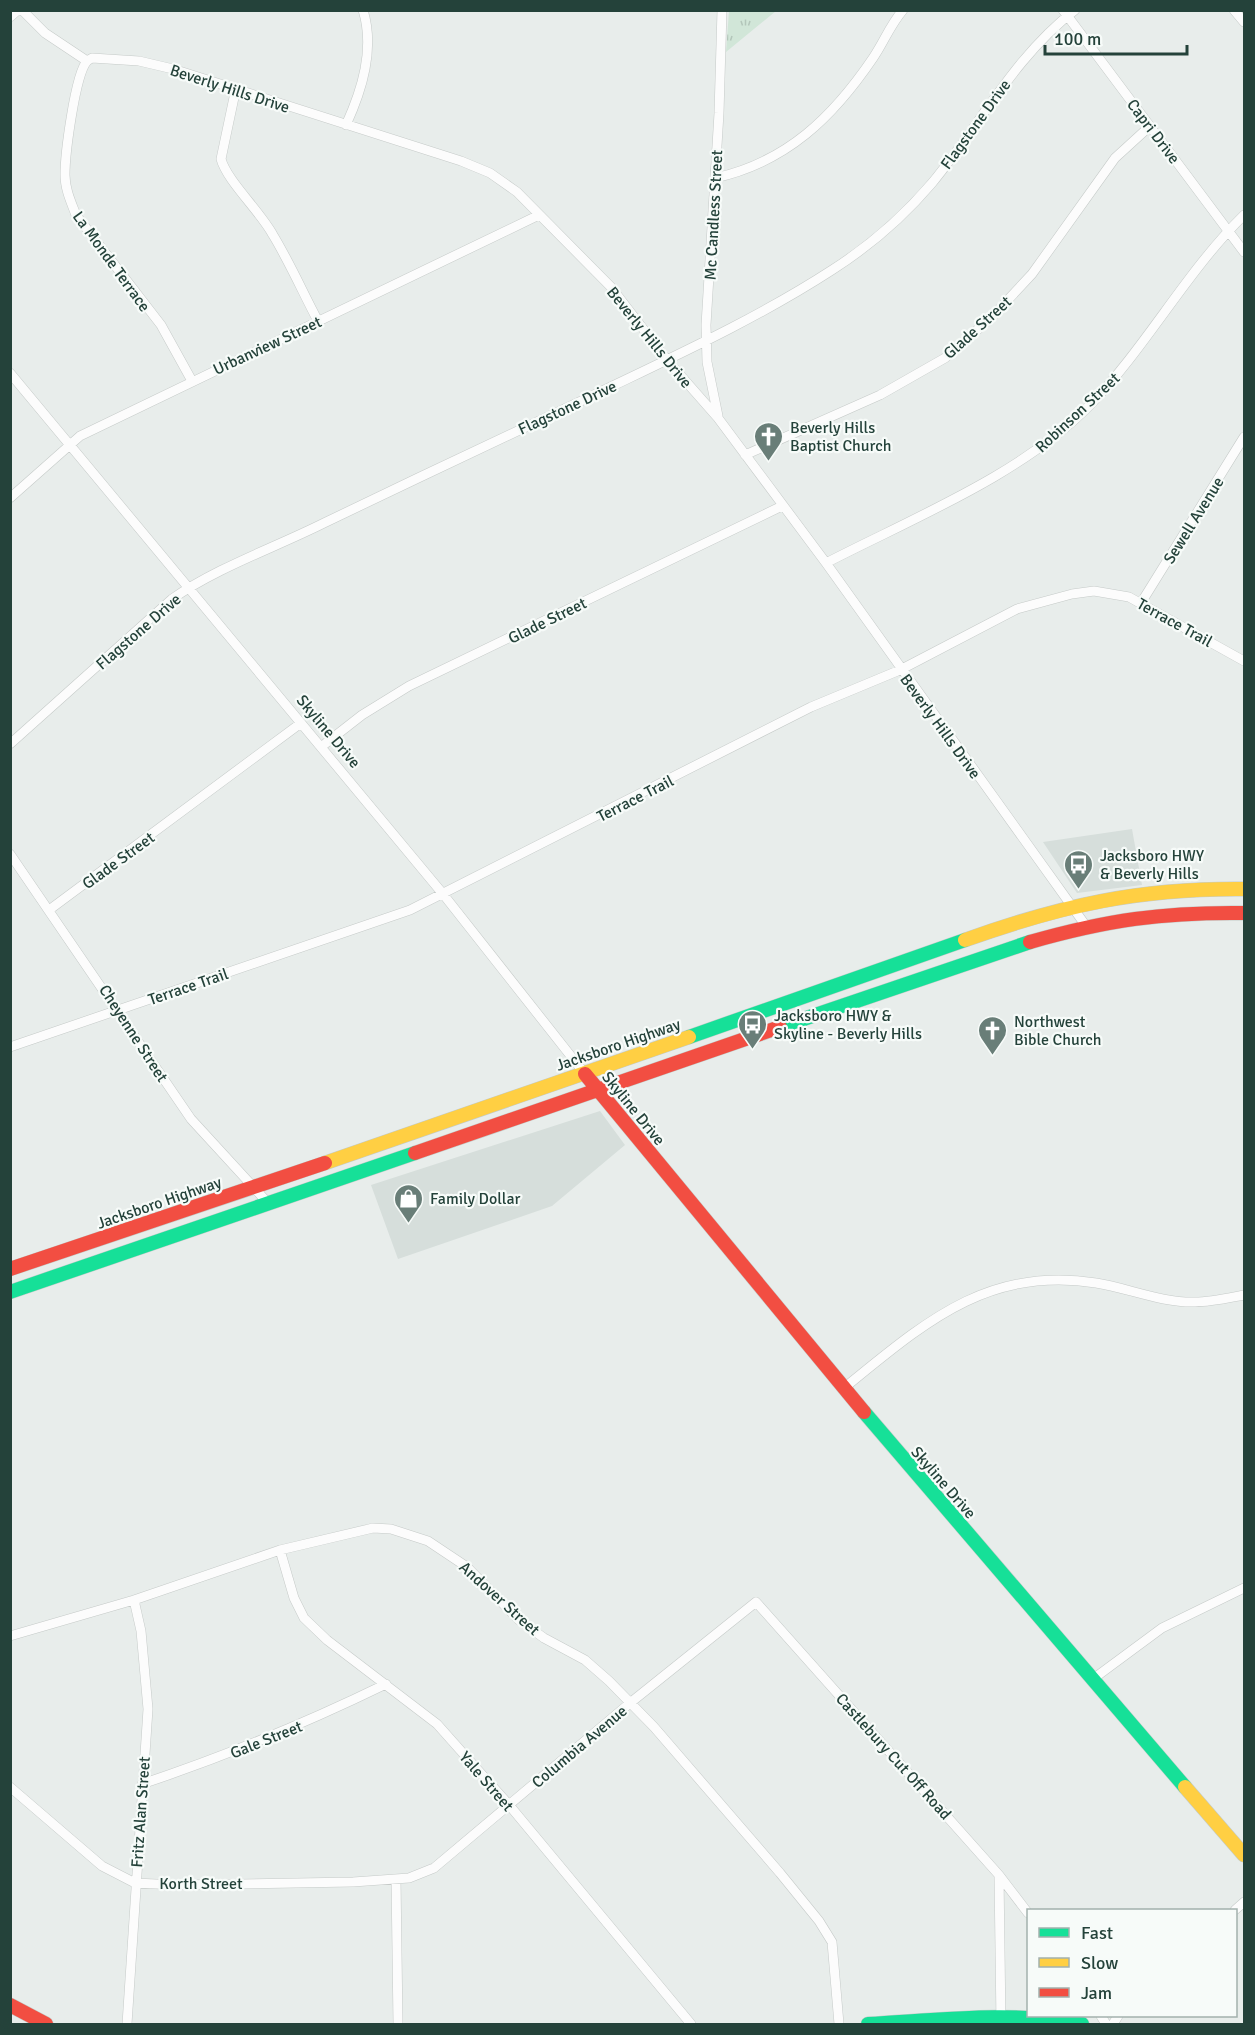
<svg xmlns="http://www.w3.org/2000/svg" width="1255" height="2035" font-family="Signika,sans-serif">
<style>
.built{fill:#d6dedb}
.park{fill:url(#park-tufts)}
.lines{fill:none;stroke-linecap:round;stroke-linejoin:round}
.street-casing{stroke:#c5cac8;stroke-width:10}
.fast-casing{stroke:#c3cbc8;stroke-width:15}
.slow-casing{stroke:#c3cbc8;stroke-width:15}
.jam-casing{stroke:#c3cbc8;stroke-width:15}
.street{stroke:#fcfcfc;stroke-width:9}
.fast{stroke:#16e098;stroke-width:14}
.slow{stroke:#ffcf43;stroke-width:14}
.jam{stroke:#f24e42;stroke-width:14}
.labels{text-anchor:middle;stroke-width:4.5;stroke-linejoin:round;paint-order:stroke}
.street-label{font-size:16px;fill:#24423a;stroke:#f7fbf9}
.poi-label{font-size:16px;fill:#24423a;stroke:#f7fbf9;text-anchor:start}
</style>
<defs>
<pattern id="park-tufts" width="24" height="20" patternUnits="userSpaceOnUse" patternTransform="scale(1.5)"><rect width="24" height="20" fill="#d1e6d8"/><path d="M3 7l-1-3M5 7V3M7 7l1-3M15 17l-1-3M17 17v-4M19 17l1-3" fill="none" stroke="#b3c6ba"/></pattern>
</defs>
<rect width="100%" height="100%" fill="#e8edeb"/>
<!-- built -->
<path class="built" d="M1132,829L1142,885L1077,893L1043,842Z
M600,1111L625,1145L552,1206L398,1259L371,1185Z"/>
<!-- park -->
<path class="park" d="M729,11V10L776,11L726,52Z"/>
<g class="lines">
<defs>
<path id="street" d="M22,10L45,33L87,61
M1063,10L1244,252
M1234,10L1244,22
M10,17L18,10
M87,61L92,58L139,61L173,69L461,161L490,173L517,192L611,287L667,360L718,418L826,563L1086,926
M87,61C75,75 65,154 65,175C65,189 71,202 76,215L161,325L192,381
M236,88L221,159C227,181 260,211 273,235C290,263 303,293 318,321
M346,125C362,90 375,49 363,10
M715,178C787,162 833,117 873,58C884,42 890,25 903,10
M10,373L443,894L585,1074
M718,416L707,362L706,325L719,113L722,10
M745,455L880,395L945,358L991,318L1032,274L1115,158L1150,126
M10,498L80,436L539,215
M826,563C913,518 1021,475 1090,405C1147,346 1186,272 1244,215
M1141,603L1244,437
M10,744L172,599C218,567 274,548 324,523C415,479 507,436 598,393C677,355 758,318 832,270C868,247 904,216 932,183C980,125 1014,57 1075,10
M321,747L362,715L409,686L782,506
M10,854L191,1119L268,1203
M49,910L301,723
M10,1047L410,910L811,707L900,670L1017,609L1072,594L1094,591L1129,597L1244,661
M844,1388C922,1325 987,1265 1096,1283C1128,1288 1162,1303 1195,1302C1211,1302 1228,1298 1244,1295
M280,1550L294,1598L304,1618L327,1640L437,1724L509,1805L691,2024
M10,1636L134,1600L280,1550L373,1528L391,1529L428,1541L467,1567L519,1620L544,1638L585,1660L609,1681L654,1727L780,1873L819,1921L832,1942L839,2024
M1093,1679L1162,1628L1244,1588
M142,1784C226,1756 306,1723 386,1684
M10,1787L102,1866L135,1883L177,1885L353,1882L409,1878L434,1868L630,1703L756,1602L999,1875L1028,1913
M999,1875L1001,2024
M396,1879L398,2024
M1235,1910L1244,1902
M1101,2016L1106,2024
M127,2024L148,1709L141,1631L134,1600
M1113,2024L1118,2016"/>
<path id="fast" d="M780,1027L1030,942
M689,1037L965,940
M10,1292L415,1153
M864,1412L1185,1787
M868,2024C940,2020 1011,2011 1082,2024"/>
<path id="slow" d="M965,940C1063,905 1139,888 1244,889
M325,1163L689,1037
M1185,1787L1244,1855"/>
<path id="jam" d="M1030,942C1107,920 1163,912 1244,913
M585,1074L864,1412
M415,1153L780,1027
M10,1269L325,1163
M10,2005L46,2024"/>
</defs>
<!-- street casing -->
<use href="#street" class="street-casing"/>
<!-- fast casing -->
<use href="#fast" class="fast-casing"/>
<!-- slow casing -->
<use href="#slow" class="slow-casing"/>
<!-- jam casing -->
<use href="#jam" class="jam-casing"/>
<!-- street -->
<use href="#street" class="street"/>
<!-- fast -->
<use href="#fast" class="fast"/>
<!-- slow -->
<use href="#slow" class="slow"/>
<!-- jam -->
<use href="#jam" class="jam"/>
</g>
<!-- icons -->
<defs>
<symbol id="church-pin" viewBox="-11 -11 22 30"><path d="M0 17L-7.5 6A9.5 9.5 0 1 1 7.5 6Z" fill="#697e78" stroke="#f7fbf9"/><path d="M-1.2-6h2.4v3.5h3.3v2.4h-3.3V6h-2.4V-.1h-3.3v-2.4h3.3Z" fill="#fff"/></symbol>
<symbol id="bus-pin" viewBox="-11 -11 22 30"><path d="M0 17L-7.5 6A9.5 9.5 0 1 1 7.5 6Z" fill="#697e78" stroke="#f7fbf9"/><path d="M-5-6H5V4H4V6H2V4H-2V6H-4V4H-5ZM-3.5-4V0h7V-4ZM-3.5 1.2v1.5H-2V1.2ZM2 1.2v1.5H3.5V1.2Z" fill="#fff"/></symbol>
<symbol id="shop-pin" viewBox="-11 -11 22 30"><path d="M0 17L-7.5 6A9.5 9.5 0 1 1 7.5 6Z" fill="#697e78" stroke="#f7fbf9"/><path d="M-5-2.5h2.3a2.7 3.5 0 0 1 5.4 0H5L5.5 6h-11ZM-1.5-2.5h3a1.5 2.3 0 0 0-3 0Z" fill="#fff"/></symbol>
</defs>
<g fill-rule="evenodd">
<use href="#church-pin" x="752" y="420" width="33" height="45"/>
<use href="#bus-pin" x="1062" y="848" width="33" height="45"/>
<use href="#bus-pin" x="736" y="1008" width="33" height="45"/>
<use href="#church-pin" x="976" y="1014" width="33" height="45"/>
<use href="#shop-pin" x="392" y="1182" width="33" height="45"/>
</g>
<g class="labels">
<!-- street labels -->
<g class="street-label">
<text transform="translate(230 88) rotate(18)" y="6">Beverly Hills Drive</text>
<text transform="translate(975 124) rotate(-54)" y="6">Flagstone Drive</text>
<text transform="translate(1154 131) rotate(53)" y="6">Capri Drive</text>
<text transform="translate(713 215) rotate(-87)" y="6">Mc Candless Street</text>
<text transform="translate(112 261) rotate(54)" y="6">La Monde Terrace</text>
<text transform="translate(977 327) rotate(-42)" y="6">Glade Street</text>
<text transform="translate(650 337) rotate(51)" y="6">Beverly Hills Drive</text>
<text transform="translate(267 345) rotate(-25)" y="6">Urbanview Street</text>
<text transform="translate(567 407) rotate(-25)" y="6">Flagstone Drive</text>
<text transform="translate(1077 412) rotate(-43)" y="6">Robinson Street</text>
<text transform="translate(1193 520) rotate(-58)" y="6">Sewell Avenue</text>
<text transform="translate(547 620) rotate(-26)" y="6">Glade Street</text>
<text transform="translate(1175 622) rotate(29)" y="6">Terrace Trail</text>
<text transform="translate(138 631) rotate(-41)" y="6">Flagstone Drive</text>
<text transform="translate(941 726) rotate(54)" y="6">Beverly Hills Drive</text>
<text transform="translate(329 731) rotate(50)" y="6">Skyline Drive</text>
<text transform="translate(635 798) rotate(-27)" y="6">Terrace Trail</text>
<text transform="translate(118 860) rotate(-36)" y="6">Glade Street</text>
<text transform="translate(188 986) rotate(-19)" y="6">Terrace Trail</text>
<text transform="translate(134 1033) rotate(57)" y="6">Cheyenne Street</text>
<text transform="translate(618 1044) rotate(-19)" y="6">Jacksboro Highway</text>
<text transform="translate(634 1108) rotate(51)" y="6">Skyline Drive</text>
<text transform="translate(159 1202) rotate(-19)" y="6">Jacksboro Highway</text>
<text transform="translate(944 1482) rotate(49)" y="6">Skyline Drive</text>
<text transform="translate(500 1598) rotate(42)" y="6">Andover Street</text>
<text transform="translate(266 1739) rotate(-22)" y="6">Gale Street</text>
<text transform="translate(579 1746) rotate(-40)" y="6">Columbia Avenue</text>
<text transform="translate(894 1756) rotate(48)" y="6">Castlebury Cut Off Road</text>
<text transform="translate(487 1781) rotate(49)" y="6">Yale Street</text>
<text transform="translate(140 1812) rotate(-86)" y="6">Fritz Alan Street</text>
<text x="201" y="1889">Korth Street</text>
</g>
<!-- poi labels -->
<g class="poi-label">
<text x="790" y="433">Beverly Hills<tspan x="790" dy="18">Baptist Church</tspan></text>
<text x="1100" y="861">Jacksboro HWY<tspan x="1100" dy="18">&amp; Beverly Hills</tspan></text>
<text x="774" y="1021">Jacksboro HWY &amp;<tspan x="774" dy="18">Skyline - Beverly Hills</tspan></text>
<text x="1014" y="1027">Northwest<tspan x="1014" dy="18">Bible Church</tspan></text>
<text x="430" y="1204">Family Dollar</text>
</g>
</g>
<!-- border -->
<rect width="1255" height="2035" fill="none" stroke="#24423a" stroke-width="24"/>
<!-- legend -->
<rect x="1027" y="1909" width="210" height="108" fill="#f7fbf9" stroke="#a3b1ad" stroke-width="1.5"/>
<rect x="1039" y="1928" width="30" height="9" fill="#16e098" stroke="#a3b1ad" stroke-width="1.5"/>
<text x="1081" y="1939" font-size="18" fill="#24423a">Fast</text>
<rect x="1039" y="1958" width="30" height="9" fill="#ffcf43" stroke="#a3b1ad" stroke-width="1.5"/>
<text x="1081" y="1969" font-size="18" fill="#24423a">Slow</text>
<rect x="1039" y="1988" width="30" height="9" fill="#f24e42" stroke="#a3b1ad" stroke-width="1.5"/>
<text x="1081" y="1999" font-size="18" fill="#24423a">Jam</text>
<!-- scale -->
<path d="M1045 45v9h142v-9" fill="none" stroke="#24423a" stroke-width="3"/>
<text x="1054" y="45" font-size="18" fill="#24423a" stroke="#f7fbf9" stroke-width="4.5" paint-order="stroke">100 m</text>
</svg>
